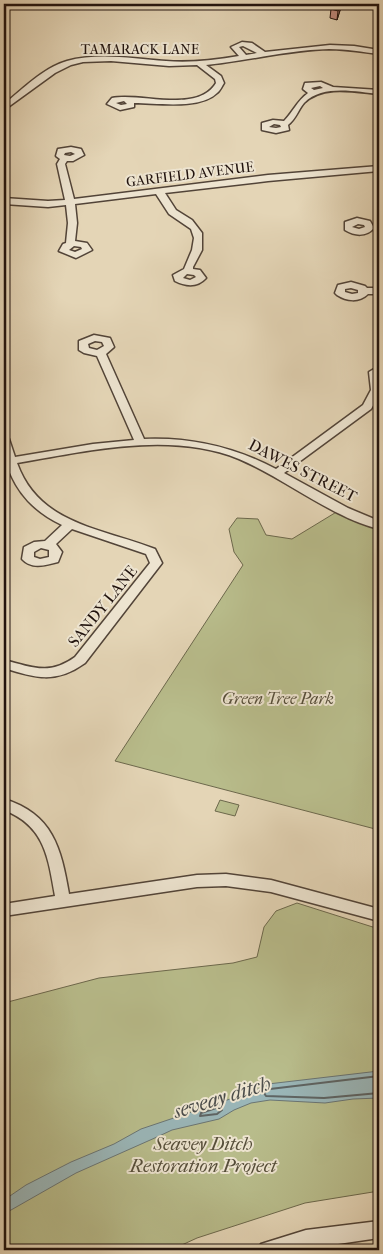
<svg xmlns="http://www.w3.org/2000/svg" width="383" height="1254" font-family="'IM FELL French Canon',serif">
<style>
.green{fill:#b8bc8b;stroke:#6c684c}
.water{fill:#9ab6b8;stroke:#6a7574}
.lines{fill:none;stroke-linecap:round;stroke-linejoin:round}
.shore{stroke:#5e6463;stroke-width:2}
.minor-casing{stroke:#524438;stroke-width:3}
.minor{fill:#ede4d0;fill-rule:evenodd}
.wall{fill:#c18a7e;stroke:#21130e}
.shaded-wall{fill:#9d7067;stroke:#21130e}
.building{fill:#e0a093;stroke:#21130e}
.labels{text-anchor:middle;stroke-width:4;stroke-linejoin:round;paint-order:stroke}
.far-street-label{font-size:14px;fill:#21130e;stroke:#ede4d0}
.street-label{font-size:16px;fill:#21130e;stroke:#ede4d0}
.park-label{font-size:16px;font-style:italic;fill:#564e3a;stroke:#ede4d0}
.near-park-label{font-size:19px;font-style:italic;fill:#564e3a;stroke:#ede4d0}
.near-water-label{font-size:21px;font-style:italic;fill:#4b4c4a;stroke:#ede4d0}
</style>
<rect width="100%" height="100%" fill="#e4d5b6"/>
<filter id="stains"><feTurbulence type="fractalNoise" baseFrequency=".004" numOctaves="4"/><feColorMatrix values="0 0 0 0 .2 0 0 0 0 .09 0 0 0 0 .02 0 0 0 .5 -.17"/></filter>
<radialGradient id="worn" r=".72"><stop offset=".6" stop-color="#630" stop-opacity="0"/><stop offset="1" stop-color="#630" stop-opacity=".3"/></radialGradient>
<!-- green -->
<path class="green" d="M343,508L379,525V830L115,761L243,565L234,552L229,529L237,518L258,519L266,535L292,539Z
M220,800L239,805L235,816L215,811Z
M297,903L379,929V1191L305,1203L197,1238L171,1250H4V1003L99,978L233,963L257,957L264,927L276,911Z"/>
<!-- water -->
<path class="water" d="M379,1071V1098L353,1099L325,1103L270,1100L251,1103L234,1110L219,1119L172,1130L157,1137L76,1173L4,1214V1200L26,1185L71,1162L114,1144L141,1129L254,1091L268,1084Z"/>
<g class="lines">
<!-- shore -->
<path class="shore" d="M379,1076L270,1089L264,1093L266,1096L324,1098L379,1093
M219,1107L222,1110L217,1114L200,1116L201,1113Z"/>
<defs>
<path id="minor" d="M242,42L252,43L265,52L330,45L354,46L379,50V54C363,52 346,49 329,49C288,50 247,61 206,65L221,76L224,83C222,86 220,91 217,93C200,110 157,103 134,103V107L120,110L107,104L112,98C141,92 197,114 216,83L215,79L197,65L169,66L111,61L83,62L71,65L55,73L4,110V104C23,89 43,68 67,61C99,52 134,59 166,61C191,63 215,60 239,56L231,47ZM243,46L257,53L246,55L239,47ZM124,101L127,104L121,105L116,103Z
M321,82L333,87L379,90V94C356,92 323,84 304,103C298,110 296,119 288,125L289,130L276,133L262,130V123L273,120L284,121C293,112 297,101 308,93L303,89L305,83ZM320,86L323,88L314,90L311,88ZM274,124L280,125L281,127L276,128L269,127Z
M71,147L81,149L84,155L73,161H67L65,164L74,199L268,175L379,166V171L268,181L165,193L176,210L192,220L202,233V250L193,267V269L200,270L206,278C197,288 185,286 175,281L173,275L184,269L192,250L194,238L191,229L169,214L156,194L75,204L77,223L75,241L87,243L92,250L76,258L59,251L63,244L66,243L68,223L66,205L48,207L4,204V198L48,201L65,200L57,164L60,159L56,156L58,149ZM71,152L75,154L70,156L64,155L65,153ZM74,246L81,247L82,249L75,252L69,250ZM187,274L194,275L196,277L190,280L183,278Z
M357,218L370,221L374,228C366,237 355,236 345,230V222ZM358,224L364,225L365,227L359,229L352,227Z
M351,282L365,286L367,288H379V294H368C359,303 346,301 337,295L335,293L338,285ZM351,288L358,290V293L352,294L345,292V289Z
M94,335L110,338L114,347L106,354L144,439C192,437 234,447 276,469L363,405L371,390L369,372L374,369L378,370L379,395L371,409L284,473L348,508L379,521V529C333,518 284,478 239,459C170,431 88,451 17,463C39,525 102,528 155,549L162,563L85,663C56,684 35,678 4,668V660C32,667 49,676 75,657L150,563L146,554L72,529L56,544L62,552L58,562C46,565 32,570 22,559L24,547L34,542L45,541L62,525C35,512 17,494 7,465H4V436L9,439L15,457L93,444L134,440L97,356L84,353L79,350V341ZM95,341L102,342L104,346L97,350L89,348L88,344ZM41,548L49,550V557L40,559L34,557V552Z
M4,799C53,814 61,848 69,894L197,875L226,874L271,880L379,909V921L271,892L226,886L197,887L4,916V904L55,896C48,857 45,826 4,810Z
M379,1221V1238L297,1250H258L261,1244L306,1230Z"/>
</defs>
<!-- minor casing -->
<use href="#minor" class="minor-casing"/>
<!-- minor -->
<use href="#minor" class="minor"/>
</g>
<!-- wall -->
<path class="wall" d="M342,4L337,20L330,18L331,9Z"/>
<!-- shaded-wall -->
<path class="shaded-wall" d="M340,4H342L337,20L338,11Z"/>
<!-- building -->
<path class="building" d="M332,4H340L338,11L331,9Z"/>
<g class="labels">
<!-- far-street labels -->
<g class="far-street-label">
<text x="140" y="54">TAMARACK LANE</text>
<text transform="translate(190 174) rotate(-7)" y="5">GARFIELD AVENUE</text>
</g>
<!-- street labels -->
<g class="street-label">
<text transform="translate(303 470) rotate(27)" y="6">DAWES STREET</text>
<text transform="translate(102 606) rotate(-51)" y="6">SANDY LANE</text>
</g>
<!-- park labels -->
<g class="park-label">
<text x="278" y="704">Green Tree Park</text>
</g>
<!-- near-park labels -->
<g class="near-park-label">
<text x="203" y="1150">Seavey Ditch<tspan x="203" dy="22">Restoration Project</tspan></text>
</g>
<!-- near-water labels -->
<g class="near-water-label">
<text transform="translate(222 1097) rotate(-17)" y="7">seveay ditch</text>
</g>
</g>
<!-- margin -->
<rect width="383" height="1254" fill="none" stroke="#e4d5b6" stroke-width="20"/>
<rect x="5" y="5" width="373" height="1244" fill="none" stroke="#21130e" stroke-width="2.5"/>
<rect x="10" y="10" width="363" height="1234" fill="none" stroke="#21130e"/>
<rect width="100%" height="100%" filter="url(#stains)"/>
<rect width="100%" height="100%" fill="url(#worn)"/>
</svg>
